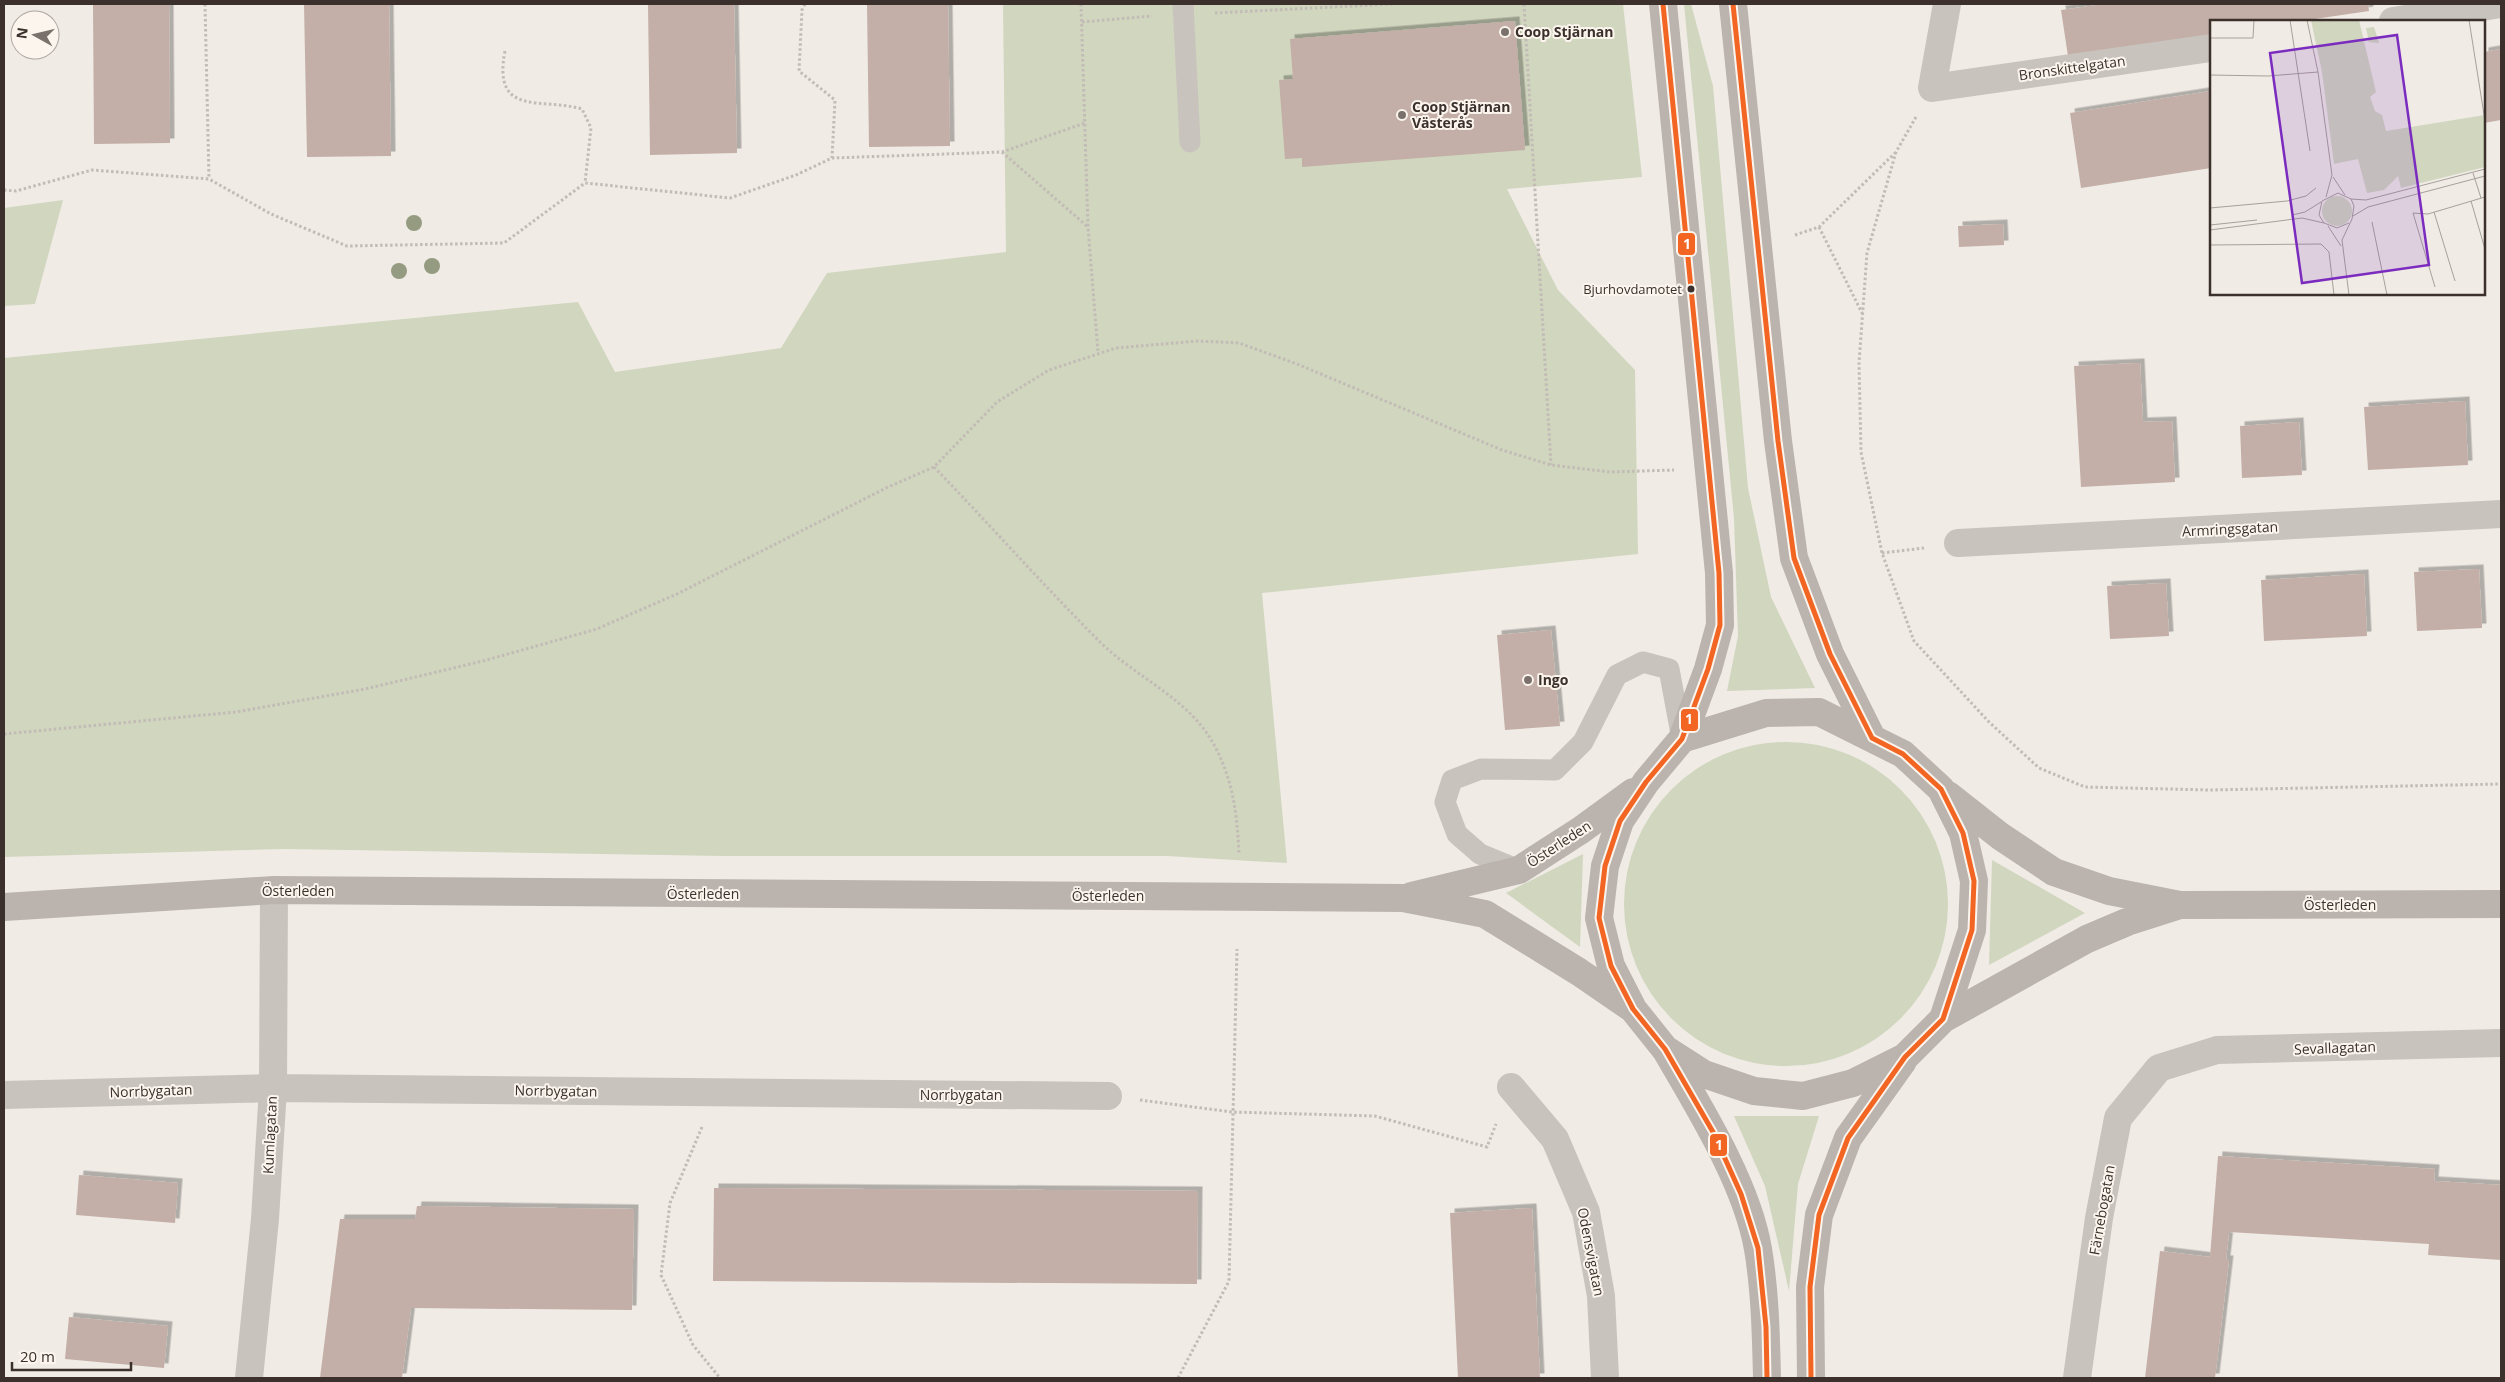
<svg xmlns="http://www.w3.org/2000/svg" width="2505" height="1382" font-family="'Open Sans',sans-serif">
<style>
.green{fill:#d1d6bf}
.building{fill:#c3afa7;filter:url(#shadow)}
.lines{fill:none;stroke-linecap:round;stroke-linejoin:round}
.path{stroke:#c2bbb6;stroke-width:3;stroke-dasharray:2.5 2.5;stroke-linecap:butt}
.service{stroke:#c9c3be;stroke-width:21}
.minor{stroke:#c9c3be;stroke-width:28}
.secondary{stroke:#bab3ae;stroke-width:28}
.bus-1-casing{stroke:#fbf5ee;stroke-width:9}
.bus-1{stroke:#f26522;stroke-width:5}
.tree{fill:#959b80}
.poi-dot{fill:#7a716c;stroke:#fbf5ee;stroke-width:2}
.bus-dot{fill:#3b302b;stroke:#fbf5ee;stroke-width:2}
.labels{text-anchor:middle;stroke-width:4;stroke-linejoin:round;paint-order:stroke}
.bus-label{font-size:13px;fill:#3b302b;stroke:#fbf5ee;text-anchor:end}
.poi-label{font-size:14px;font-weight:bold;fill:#3b302b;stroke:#fbf5ee;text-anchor:start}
.street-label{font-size:14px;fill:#3b302b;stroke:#fbf5ee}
.inset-road{fill:none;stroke:#a8a09b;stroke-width:1}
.view{fill:#7b2cbf;fill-opacity:0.15;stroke:#7b2cbf;stroke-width:2.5}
.inset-edge{fill:none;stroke:#3b302b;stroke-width:2.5}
.line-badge{stroke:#fbf5ee;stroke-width:2}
.badge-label{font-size:14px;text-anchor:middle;font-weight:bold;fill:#fff}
</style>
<defs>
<filter id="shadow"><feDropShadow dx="4.5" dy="-4.5" stdDeviation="0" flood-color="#0004"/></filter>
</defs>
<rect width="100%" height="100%" fill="#f0ebe5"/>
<!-- green -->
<path class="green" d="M1003,4H1623L1642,177L1507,189L1558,290L1635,370L1638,554L1262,593L1287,863L1167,856H724L283,849L4,857V358L578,302L615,372L781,348L827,273L1006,252Z
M1684,4H1691L1713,86L1748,488L1771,597L1815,688L1727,691L1738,636L1734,518Z
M63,200L35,304L4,306V208Z
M1624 904a162 162 0 1 1 324 0a162 162 0 1 1-324 0Z
M1583,854L1580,947L1506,893Z
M1992,860L2085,913L1989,965Z
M1734,1116H1819L1798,1184L1789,1291L1765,1186Z"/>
<!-- building -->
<path class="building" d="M93,4H169L170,143L94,144Z
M304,4H389L391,156L307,157Z
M648,4H734L737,153L650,155Z
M867,4H948L950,146L869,147Z
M2105,4H2368L2369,11L2301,21H2211V35L2068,56L2061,10Z
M1515,21L1525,150L1302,167V158L1285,159L1279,80L1293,79L1290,39Z
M2501,49V120L2484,123V52Z
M2211,91V168L2081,188L2070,113Z
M2003,224L2004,245L1959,247L1958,226Z
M2140,363L2143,422L2172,421L2175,482L2081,487L2074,366Z
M2465,401L2468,465L2368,470L2364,407Z
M2299,422L2302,475L2242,478L2240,426Z
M2479,569L2482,628L2417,631L2414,572Z
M2364,574L2367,636L2264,641L2261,580Z
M2166,583L2169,636L2110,639L2107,586Z
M1551,630L1560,726L1505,730L1497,635Z
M2218,1156L2435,1169L2434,1181L2501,1185V1260L2428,1255L2429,1244L2229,1232L2226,1260H2229L2215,1378H2145L2160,1251L2210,1257Z
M79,1175L178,1183L175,1223L76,1215Z
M714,1188L1198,1191L1197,1284L713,1281Z
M417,1206L634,1209L632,1310L411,1308L402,1378H320L340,1219H415Z
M1532,1208L1540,1378H1458L1450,1213Z
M69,1317L168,1326L164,1368L65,1359Z"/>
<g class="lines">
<!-- path -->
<path class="path" d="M205,4L209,179
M805,4L802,10L799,71L835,100L832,158
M1081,4L1088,227L1098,352
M1524,4L1551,465
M1215,13L1392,4
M1082,22L1152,16
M505,51C492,118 542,97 582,109L591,128L585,183
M1916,117L1896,152L1867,253L1859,363L1861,452L1882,553L1914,641L1989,722L2039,768L2085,787L2210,790L2501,784
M1002,152L1088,227
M4,190L16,191L92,170L209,179L271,214L347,246L504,243L585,183L730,198L796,175L832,158L1002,152L1085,123
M1819,227L1862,313
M1795,235L1819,227L1895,153
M934,467C990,525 1044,586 1101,643C1137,678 1189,699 1213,743C1233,779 1237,813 1239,853
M1882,553L1924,548
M4,734L236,712L365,689L483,661L597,629L677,594L886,488L934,467L997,402L1049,370L1116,348L1198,341L1239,343L1297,364L1502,450L1551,465L1610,472L1674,470
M1140,1100L1232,1112L1375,1116L1487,1147L1496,1124
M702,1127L670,1203L661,1275L693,1345L720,1378
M1178,1378L1229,1281L1237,949"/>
<!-- service -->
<path class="service" d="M1183,4L1190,142
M1519,870L1480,854L1457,834L1445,802L1452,780L1481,769L1555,770L1583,742L1617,675L1643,662L1669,669L1682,739"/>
<!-- minor -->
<path class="minor" d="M1947,4L1932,88L2211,48
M2393,21L2501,4
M1958,543L2501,514
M1511,1087L1555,1139L1586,1212L1601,1296L1605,1378
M4,1095L273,1088L1108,1096
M249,1378L265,1219L273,1088L274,890
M2077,1378L2099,1218L2118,1118L2159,1068L2217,1050L2501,1043"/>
<!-- secondary -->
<path class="secondary" d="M1663,4L1719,573L1720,625L1708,669L1682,739
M1733,4L1778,441L1794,558L1830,654L1872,738
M1819,712L1903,754L1941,789L1963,833L1974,881L1972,930L1943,1019L1905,1057L1853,1083L1803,1096L1754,1091L1704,1074L1665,1049L1633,1009L1611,966L1599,918L1605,866L1620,821L1646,782L1682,739L1766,713Z
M1948,795L2000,836L2054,872L2109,891L2180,905L2501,904
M1411,896L1519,870L1581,830L1633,792
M4,907L274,890L1403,898L1485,914L1579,972L1633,1009
M1943,1019L2087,939L2127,922L2177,906
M1667,1052C1700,1109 1747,1184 1758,1249C1765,1291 1766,1335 1767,1378
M1811,1378L1810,1287L1819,1215L1848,1138L1903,1061"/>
<defs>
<path id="bus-1" d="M1663,4L1719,573L1720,625L1708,669L1682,739L1646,782L1620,821L1605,866L1599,918L1611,966L1633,1009L1665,1049L1713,1132L1741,1194L1758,1248L1766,1327L1767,1378
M1733,4L1778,441L1794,558L1830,654L1872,738L1903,754L1941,789L1963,833L1974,881L1972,930L1943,1019L1905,1057L1848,1138L1819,1215L1810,1287L1811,1378"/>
</defs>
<!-- bus-1 casing -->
<use href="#bus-1" class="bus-1-casing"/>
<!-- bus-1 -->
<use href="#bus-1" class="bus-1"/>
</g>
<!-- trees -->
<g class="tree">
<circle cx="414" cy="223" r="8"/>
<circle cx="432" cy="266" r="8"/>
<circle cx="399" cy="271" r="8"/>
</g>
<!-- markers -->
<g class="poi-dot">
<circle cx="1505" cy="32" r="5"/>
<circle cx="1402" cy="115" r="5"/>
<circle cx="1528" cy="680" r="5"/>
</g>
<circle class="bus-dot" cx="1691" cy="289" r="4.5"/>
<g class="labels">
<!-- bus labels -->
<g class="bus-label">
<text x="1682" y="294">Bjurhovdamotet</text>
</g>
<!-- poi labels -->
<g class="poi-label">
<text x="1515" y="37">Coop Stjärnan</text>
<text x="1412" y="112">Coop Stjärnan<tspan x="1412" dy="16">Västerås</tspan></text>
<text x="1538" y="685">Ingo</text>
</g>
<!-- street labels -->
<g class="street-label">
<text transform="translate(2072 68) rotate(-8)" y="5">Bronskittelgatan</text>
<text transform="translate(2230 529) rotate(-3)" y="5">Armringsgatan</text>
<text transform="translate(1559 844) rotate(-33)" y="5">Österleden</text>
<text x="298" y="896">Österleden</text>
<text x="703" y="899">Österleden</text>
<text x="1108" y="901">Österleden</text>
<text x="2340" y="910">Österleden</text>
<text transform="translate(2335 1048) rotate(-2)" y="5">Sevallagatan</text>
<text transform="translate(151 1091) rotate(-2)" y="5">Norrbygatan</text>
<text transform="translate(556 1091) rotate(1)" y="5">Norrbygatan</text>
<text x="961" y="1100">Norrbygatan</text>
<text transform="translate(270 1135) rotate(-87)" y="5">Kumlagatan</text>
<text transform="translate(2102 1210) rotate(-80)" y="5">Färnebogatan</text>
<text transform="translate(1591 1252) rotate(79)" y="5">Odensvigatan</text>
</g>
</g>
<!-- overview -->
<g transform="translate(2210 20)">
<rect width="275" height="275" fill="#f0ebe5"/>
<path d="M101,0H149L166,72L160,77L165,91L172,95L176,111L275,95V147L191,168L188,156L174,170L157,173L148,139L124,144L112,52ZM164,7L169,23L159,22L156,8ZM112 191a15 15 0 1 1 30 0a15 15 0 1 1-30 0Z" fill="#d1d6bf"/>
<path class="inset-road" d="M80,0L100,131M97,0L108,52L122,155L116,177M259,0L275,101M0,18H43L44,0M0,55L58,56L108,52M263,153L271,178M123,157L135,175M141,179L156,180L275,149M261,181L275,229M0,188L77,181L96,176L106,168M224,192L245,261M82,195L95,192L111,182M143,196L158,187L275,156M162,202L177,275M0,205L47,200M118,206L131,226M0,210L92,198L114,203M0,225L111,224L119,232L124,275M225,267L203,193L218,194L275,177M139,275L132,220L142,199L144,186L141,179L128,173L112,181L109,195L114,203L127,208L139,203"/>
<path class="view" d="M187,15L219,245L92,263L60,33Z"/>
<rect width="275" height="275" class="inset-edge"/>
</g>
<g class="line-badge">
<rect x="1677" y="232" width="19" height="24" rx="5" fill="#f26522"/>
<rect x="1680" y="708" width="19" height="24" rx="5" fill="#f26522"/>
<rect x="1709" y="1133" width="19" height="24" rx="5" fill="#f26522"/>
</g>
<g class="badge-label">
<text x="1687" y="249">1</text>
<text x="1689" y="724">1</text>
<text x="1719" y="1150">1</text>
</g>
<!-- border -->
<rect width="2505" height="1382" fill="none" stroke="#3b302b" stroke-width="10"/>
<!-- north arrow -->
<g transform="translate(35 35) rotate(278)"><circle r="24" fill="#fbf5ee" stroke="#aea6a0"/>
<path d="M0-4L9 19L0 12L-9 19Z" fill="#7a716c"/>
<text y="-8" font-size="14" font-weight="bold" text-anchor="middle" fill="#3b302b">N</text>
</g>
<!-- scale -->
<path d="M12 1362v8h119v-8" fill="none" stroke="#3b302b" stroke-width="2.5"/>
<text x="20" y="1362" font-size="15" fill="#3b302b" stroke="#fbf5ee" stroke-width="4" paint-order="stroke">20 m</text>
</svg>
